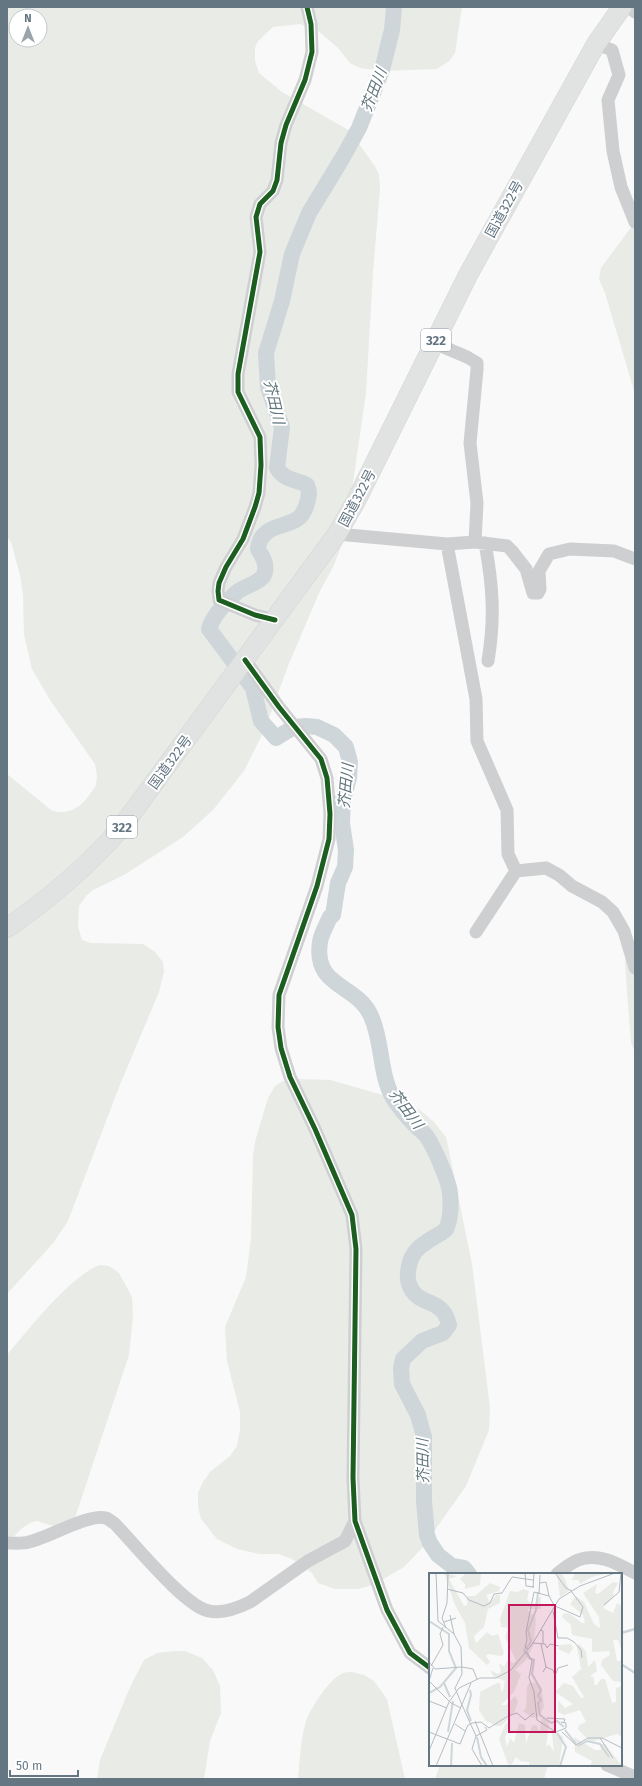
<svg xmlns="http://www.w3.org/2000/svg" width="642" height="1786" font-family="'Fira Sans','Noto Sans JP',sans-serif">
<style>
.green{fill:#e8ebe6;fill-rule:evenodd}
.lines{fill:none;stroke-linecap:round;stroke-linejoin:round}
.stream{stroke:#ced6d9;stroke-width:2.5}
.river{stroke:#ced6d9;stroke-width:16}
.highway-casing{stroke:#d5d6d6;stroke-width:20}
.minor{stroke:#cecfd0;stroke-width:13}
.highway{stroke:#e1e2e2;stroke-width:19}
.cycleway-casing{stroke:#fff;stroke-width:8}
.cycleway{stroke:#1b5e20;stroke-width:5}
.labels{text-anchor:middle;stroke-width:4;stroke-linejoin:round;paint-order:stroke}
.shield{fill:#fff;stroke:#939fa8;stroke-width:1}
.shield-label{font-size:13px;font-weight:bold;fill:#657683}
.street-label{font-size:14px;fill:#657683;stroke:#fff}
.water-label{font-size:15px;font-style:italic;fill:#60757c;stroke:#fff}
.inset-river{fill:none;stroke:#ced6d9;stroke-width:2}
.inset-road{fill:none;stroke:#b5bdc3;stroke-width:1}
.view{fill:#c2185b;fill-opacity:0.15;stroke:#c2185b;stroke-width:2}
.inset-edge{fill:none;stroke:#657683;stroke-width:2}
</style>
<rect width="100%" height="100%" fill="#f9f9f9"/>
<!-- green -->
<path class="green" d="M7,7H462L455,53L449,61L437,69L383,71L360,68L350,63L338,48L317,30L300,24L273,27L258,41L255,48V61L259,73L282,92L350,131L374,165L379,174L380,189L373,272L366,393L345,537L333,567L319,593L288,666L265,729L244,771L213,810L183,837L124,875L93,890L86,896L79,906L78,927L82,940L91,943L143,944L155,952L163,962L164,972L159,992L119,1087L68,1221L54,1242L7,1294V774L51,810C67,816 81,808 90,794C92,791 96,787 96,783C98,777 96,770 95,764L50,700L32,669L24,635L23,595L20,575L11,542L7,537ZM16,16H40V40H16Z
M635,222V394L605,293L599,279L601,268Z
M635,940V1052L631,1043L625,964L626,955Z
M298,1079L330,1080L400,1100L420,1110L434,1122L446,1137L472,1264L490,1408L489,1430L466,1486L423,1547L404,1567L375,1584L359,1589H335L318,1583L312,1573L292,1559L278,1554H259L237,1549L217,1539L201,1519L198,1507V1493L203,1482L210,1472L230,1456L237,1446L240,1430V1412L227,1361L225,1327L246,1277L251,1239L253,1157L255,1142L268,1098L275,1086L283,1081Z
M100,1265L109,1266L119,1273L132,1297L133,1316L129,1355L75,1518L63,1529L37,1521C24,1523 16,1535 7,1544V1355C28,1330 71,1275 100,1265Z
M174,1651H185L202,1658L213,1670L220,1686L221,1713L210,1741L204,1779H97L100,1760L131,1685L144,1660L157,1653Z
M352,1672L364,1675L374,1681L387,1699L405,1779H298C300,1760 300,1740 306,1721C311,1708 329,1679 343,1673C346,1672 349,1672 352,1672Z
M440,1765H548L544,1779H435Z"/>
<g class="lines">
<!-- stream -->
<path class="stream" d="M621,1633L635,1629
M621,1664L635,1673"/>
<!-- river -->
<path class="river" d="M394,7L392,30L382,70L359,128L343,157L309,213L292,254L282,301L266,353L268,387L282,427L277,468C285,481 296,479 307,485C310,492 309,496 307,503C301,529 278,521 266,533C260,538 259,542 258,549C262,556 267,563 265,572C263,583 243,586 236,593C225,603 213,615 209,629L253,688L261,721L276,738L294,727L306,726L317,727L334,735L346,747L350,762L349,778L343,799L342,823L346,850L345,867L338,883L333,915L330,917C327,924 321,934 320,942C313,988 356,983 371,1016C383,1042 379,1073 393,1098C399,1107 407,1117 414,1124C418,1129 424,1132 427,1137C434,1147 449,1181 450,1193C451,1203 451,1220 446,1229C444,1232 439,1234 436,1236C423,1244 412,1250 409,1266C408,1271 407,1279 409,1284C417,1308 443,1296 449,1325L443,1333L422,1341L403,1359L401,1368L402,1384L418,1415L424,1437V1501L427,1535L430,1543L438,1555L452,1566L464,1568L469,1574"/>
<defs>
<path id="highway" d="M7,928C49,899 88,866 121,828L337,534L356,501L468,275L596,44L622,7"/>
</defs>
<!-- highway casing -->
<use href="#highway" class="highway-casing"/>
<!-- minor -->
<path class="minor" d="M629,7L635,12
M596,44L612,50L619,75L608,100L613,151L621,187L635,222
M434,343L467,357L477,363V370L470,443L477,503L475,542
M337,534L447,544L475,542L507,546L512,551L526,569L533,593H538L540,589L539,571L549,554L570,549L614,551L635,559
M485,543C493,586 495,618 488,661
M447,544L476,699L477,741L507,810L508,854L516,871
M275,620L255,615L219,600L218,591L219,583L226,567L243,539L255,507L259,493L261,465L260,437L238,392V374L260,252L256,217L260,204L273,191L277,180L281,143L286,125L305,80L312,52L311,24L307,7
M245,660L279,707L321,759L327,778L330,814L329,839L317,886L279,995L278,1027L281,1048L290,1077L315,1129L352,1215L356,1249L353,1478L355,1521L387,1610L410,1653L430,1668
M516,871L546,868L559,875L572,886L602,902L613,912L624,931L635,968
M476,932L516,871
M7,1543C14,1543 22,1544 29,1542C48,1538 89,1513 106,1518C109,1519 112,1522 114,1523C133,1542 185,1607 209,1611C223,1614 238,1608 250,1602L308,1561L345,1541L355,1521
M557,1574C563,1569 571,1563 578,1560C598,1552 618,1564 635,1573
M607,1765L635,1777"/>
<!-- highway -->
<use href="#highway" class="highway"/>
<defs>
<path id="cycleway" d="M275,620L255,615L219,600L218,591L219,583L226,567L243,539L255,507L259,493L261,465L260,437L238,392V374L260,252L256,217L260,204L273,191L277,180L281,143L286,125L305,80L312,52L311,24L307,7
M245,660L279,707L321,759L327,778L330,814L329,839L317,886L279,995L278,1027L281,1048L290,1077L315,1129L352,1215L356,1249L353,1478L355,1521L387,1610L410,1653L430,1668"/>
</defs>
<!-- cycleway casing -->
<use href="#cycleway" class="cycleway-casing"/>
<!-- cycleway -->
<use href="#cycleway" class="cycleway"/>
</g>
<g class="labels">
<!-- shield labels -->
<g class="shield">
<rect x="421" y="329" width="30" height="22" rx="3"/>
<rect x="107" y="816" width="30" height="22" rx="3"/>
</g>
<g class="shield-label">
<text x="436" y="345">322</text>
<text x="122" y="832">322</text>
</g>
<!-- street labels -->
<g class="street-label">
<text transform="translate(504 209) rotate(-61)" y="5">国道322号</text>
<text transform="translate(357 498) rotate(-62)" y="5">国道322号</text>
<text transform="translate(170 762) rotate(-54)" y="5">国道322号</text>
</g>
<!-- water labels -->
<g class="water-label">
<text transform="translate(374 90) rotate(-69)" y="5">芥田川</text>
<text transform="translate(274 402) rotate(77)" y="5">芥田川</text>
<text transform="translate(346 786) rotate(-85)" y="5">芥田川</text>
<text transform="translate(406 1109) rotate(53)" y="5">芥田川</text>
<text transform="translate(423 1461) rotate(-91)" y="5">芥田川</text>
</g>
</g>
<!-- overview -->
<g transform="translate(429 1573)">
<rect width="193" height="193" fill="#f9f9f9"/>
<path d="M15,0L28,3L20,6L35,33L38,32V23H46L61,10L71,14L70,18L57,22L61,30L67,22H71V30L59,36L55,54L45,63L47,70L58,59L63,63L69,61L75,80L73,83L59,81L57,83L61,89L58,92L40,75L36,50L26,32ZM37,0H52L51,12L36,16V11L31,6ZM128,0H132L136,6L140,18L131,24ZM146,0H180L163,4L151,11L149,7H143ZM184,9L189,10L184,19L185,23L174,35L184,40L188,30L193,33V78L189,67H184L188,88H191L193,83V109L184,108L172,92L173,87L181,82L180,78L163,79V66L143,62L142,52L133,44L135,40L141,41L153,50H156L154,42L141,31L147,23L155,29L165,51L171,55L170,44L154,20L168,11L166,20L169,21ZM94,16L100,18L98,27L105,33L109,24H112V36H98L107,45L105,71L97,87L86,97L92,101L85,119L72,132H77L86,123L89,129L85,140L72,153H67L57,148L50,137L51,119L68,110H71L72,118H74L76,108L65,104L61,97L69,101L72,99L70,90L75,94L79,87L84,90L87,88L76,64L79,55L72,54L71,46L81,18L89,19ZM142,71L144,75L140,81L129,76L131,72ZM150,71L157,78L159,94L166,87L168,98L161,103L165,105V112H168L172,106H176L183,130L187,129V115L193,113V164L188,161L161,169L149,156L150,152L157,149L151,137L135,142L129,139V127L136,135L144,131L126,119L135,110L144,113L152,125L155,124L143,104L152,96L148,74ZM104,109L112,113L115,134L109,144L104,145L94,138L97,135L98,114L100,110ZM115,145L120,152L117,174L120,171L125,179L123,161L126,158L134,164L130,193H100V189L91,188L87,184L82,192L79,191L70,166L77,150L81,151L76,165L78,174L81,165L85,170L90,150L96,152L97,171L103,153L107,152L111,159L112,146ZM145,164L166,177H172L171,171H176L193,193H161L163,188L146,179Z" fill="#e8ebe6"/>
<path class="inset-river" d="M109,19L107,37L99,57L102,69L95,77L100,85L105,87L103,101L112,117L109,123L112,127L109,130L111,142L122,150M0,48L20,61V78L27,95L11,114L0,120M15,110L21,124M41,117L42,122L38,137L42,148M122,150L128,148L135,154M136,157L147,171M19,159L24,128M128,160L137,174L131,193M48,164L52,184L58,193M149,173L158,168L171,171L180,184M22,193L23,170"/>
<path class="inset-road" d="M7,0L9,48L25,61L32,74L33,101L26,115L33,132M96,0L97,13L105,14M126,0L137,15L143,18M111,10L117,9L120,23M104,15L105,0M18,16L34,20L40,27L55,33L61,30L65,21L73,20L83,4L104,7M105,19L120,23L125,32M110,21L111,2M175,32L190,19L192,0M126,33L151,44L154,34L142,18M124,38L129,65H138L145,69L152,77L153,85M21,42L25,61M15,49L27,45M17,55L13,45L18,30L19,0M111,57L114,58V71M104,70L116,71L118,75L121,71L130,73M112,71L117,94L114,99M99,76L96,74L98,67L97,59L105,19M98,79L103,88L100,105L105,119L108,147L127,159L137,155V150L132,149M0,89L6,96L33,94M2,93L14,72L11,61L14,54M33,94L44,96L48,106M117,94L124,97L126,103L129,95L139,92M0,108L22,130L32,135M0,108L4,95M0,128L18,135M33,132L47,163M118,145L136,146L135,149M46,148L64,193M26,151L36,158M0,159L31,171L39,152L43,150L52,149L60,155L79,143L88,140L96,147L105,140M133,159L147,172L159,165H173L193,175M171,165L184,185M0,178L20,129L30,115L51,105H67L82,97L104,70L130,26L151,13L186,0M7,193L42,110M53,193L43,176L47,163L58,157L56,154"/>
<path class="view" d="M80,32H126V159H80Z"/>
<rect width="193" height="193" class="inset-edge"/>
</g>
<!-- border -->
<rect width="642" height="1786" fill="none" stroke="#657683" stroke-width="16"/>
<!-- north arrow -->
<g transform="translate(28 28)"><circle r="19" fill="#ffffff" stroke="#c1c8cd"/>
<path d="M0-3L7 15L0 10L-7 15Z" fill="#99a4ac"/>
<text y="-6" font-size="11" font-weight="bold" text-anchor="middle" fill="#657683">N</text>
</g>
<!-- scale -->
<path d="M10 1770v6h68v-6" fill="none" stroke="#657683" stroke-width="2"/>
<text x="16" y="1770" font-size="12" fill="#657683" stroke="#ffffff" stroke-width="3" paint-order="stroke">50 m</text>
</svg>
